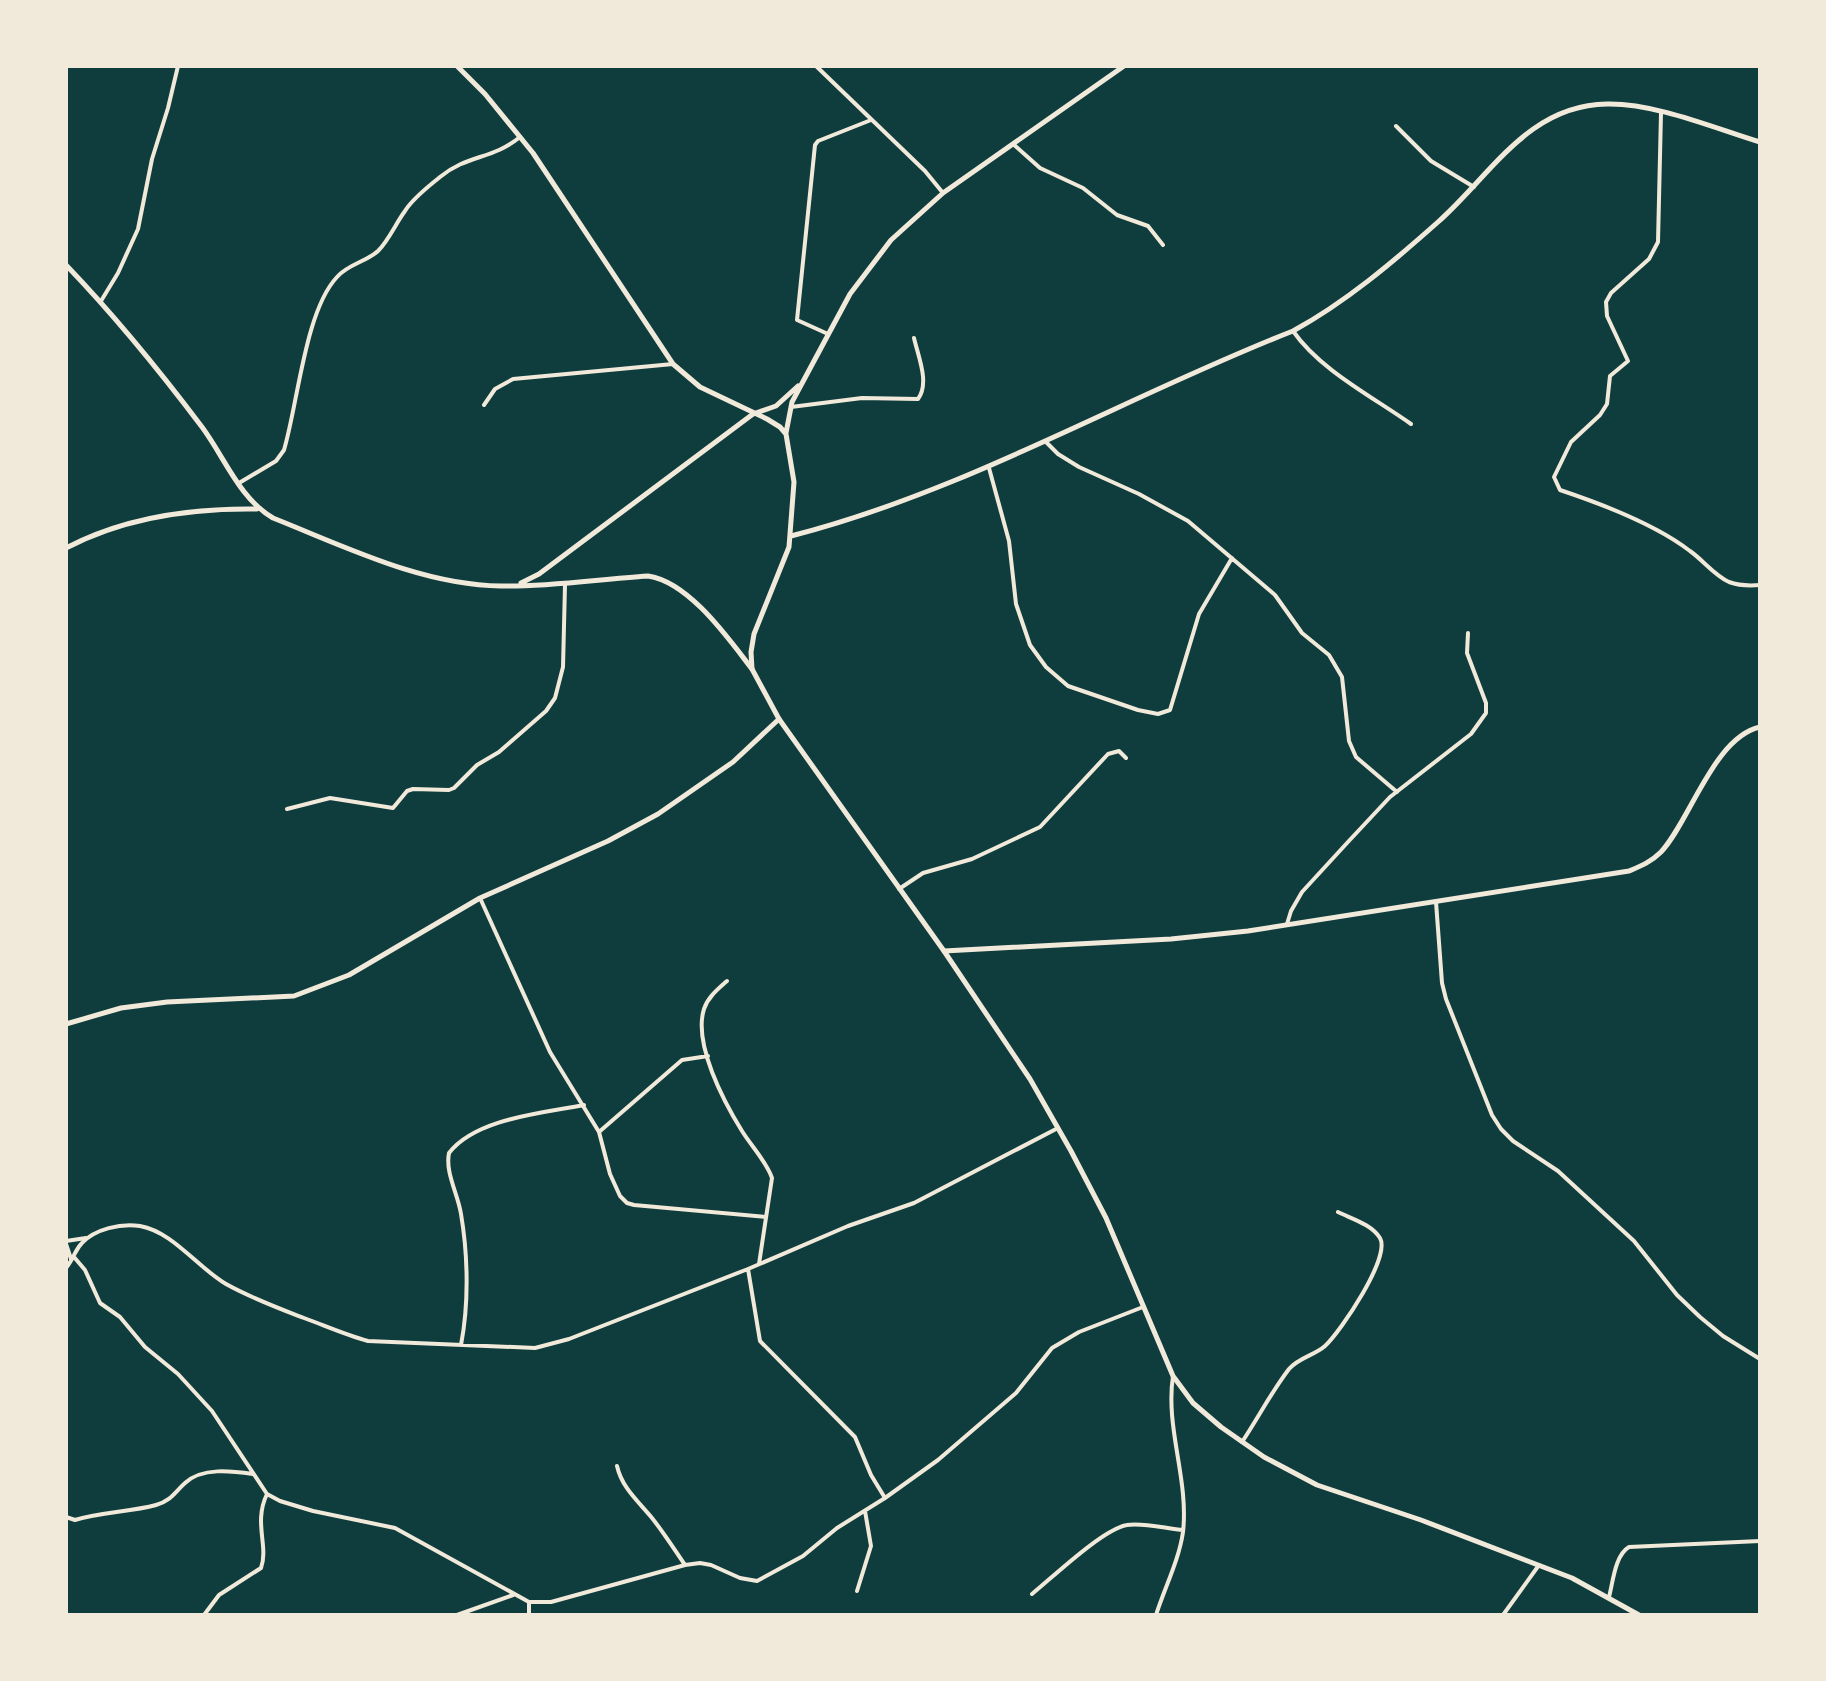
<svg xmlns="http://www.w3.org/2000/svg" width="1826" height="1681" font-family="Commissioner,sans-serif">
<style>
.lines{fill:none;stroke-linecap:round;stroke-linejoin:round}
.minor{stroke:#f1e9da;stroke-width:4}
.tertiary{stroke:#f1e9da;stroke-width:5}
.secondary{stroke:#f1e9da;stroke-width:5}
</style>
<rect width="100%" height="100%" fill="#0f3d3e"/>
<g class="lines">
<!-- minor -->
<path class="minor" d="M816,66L925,171L943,193
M1661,113L1658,242L1649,259L1611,293L1606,302L1607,316L1628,361L1610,376L1607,404L1600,415L1571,442L1554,477L1560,490C1602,504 1655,524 1690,551C1704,561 1714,575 1729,582C1740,586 1749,586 1760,585
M1396,126L1431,161L1474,187
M1013,144L1040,168L1083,188L1117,215L1148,226L1163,245
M101,301L118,273L138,229L152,159L168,108L178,66
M1293,331C1320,370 1373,397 1411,424
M828,334L797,320L815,145L818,141L871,120
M484,405L495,389L513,379L673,364
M791,407L862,398L918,399C930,383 918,356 914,338
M1046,442L1058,454L1079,467L1139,494L1188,521L1275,595L1302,633L1329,655L1342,677L1349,741L1356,757L1397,792
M989,468L1009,541L1016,604L1030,645L1046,667L1068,686L1138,710L1158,714L1170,710L1199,614L1232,558
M239,483L276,461L284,450C298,403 305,311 337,277C348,264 366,262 378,251C389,240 396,223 405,211C413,198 428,187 440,177C468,154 492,160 520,137
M287,809L330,798L393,808L407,791L413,789L449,790L454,788L477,765L499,752L546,711L555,698L563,667L565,585
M899,889L923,873L972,859L1040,827L1108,754L1119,751L1126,758
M480,898L550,1052L599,1132L610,1174L620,1196L627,1203L634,1205L766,1217
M1436,902L1442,983L1446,999L1492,1115L1501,1129L1513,1141L1558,1171L1634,1241L1677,1295L1700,1317L1723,1336L1760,1359
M1287,924L1291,911L1302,892L1347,843L1390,797L1471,734L1486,713V703L1467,653L1468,633
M727,981C718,989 708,997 704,1009C693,1044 724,1102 742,1131C752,1147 766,1161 772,1178L759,1264
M599,1132L682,1060L708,1056
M66,1241L86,1238
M66,1244L71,1259
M74,1257L85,1270L100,1303L120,1317L145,1347L178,1374L212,1411L267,1494L280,1501L313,1511L395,1528L529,1602H551L685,1565L700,1563L711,1565L740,1578L757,1581L803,1556L837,1528L885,1498L938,1460L1016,1393L1052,1348L1079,1332L1143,1307
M66,1268C73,1260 75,1250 82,1243C95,1229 121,1223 140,1226C173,1232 197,1267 226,1284C251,1298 278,1308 304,1318C326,1326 346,1335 368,1341L535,1348L569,1339L748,1269L848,1226L914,1203L1058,1128
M748,1269L760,1341L855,1437L871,1475L885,1498
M461,1345C469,1304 468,1255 461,1214C458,1194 445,1173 449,1153C476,1118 544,1113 584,1105
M1242,1442C1258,1418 1272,1391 1289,1369C1298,1358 1315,1355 1325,1346C1341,1331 1391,1257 1380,1238C1371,1224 1352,1219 1338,1212
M617,1466C622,1488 638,1501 652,1518C664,1533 674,1549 685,1565
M66,1517L75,1520C102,1512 130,1512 156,1505C171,1501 175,1492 185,1483C202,1467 232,1471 253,1474
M857,1591L871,1546L865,1511
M1032,1594C1053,1577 1103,1529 1127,1525C1142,1522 1168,1529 1183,1530
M1609,1597C1613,1582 1615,1555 1629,1547L1760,1541
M529,1602V1615
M204,1615L219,1595L261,1568C269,1546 253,1523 267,1494
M457,1615L513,1595
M1156,1615C1165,1587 1179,1560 1183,1532C1189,1479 1165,1428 1173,1376
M1503,1615L1539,1565"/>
<!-- tertiary -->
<path class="tertiary" d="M66,265C115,316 159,370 202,427C225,458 239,498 273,518C346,547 422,585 501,586C550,587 599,579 648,576C689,582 728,638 752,669
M66,548C125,517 191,508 257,509
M521,583L539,574L753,414
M944,951L1171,939L1248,931L1629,871C1641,866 1651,862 1661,852C1690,821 1714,737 1760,727
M66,1024L121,1008L167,1002L294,996L349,975L480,898L608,841L658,814L733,762L779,719"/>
<!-- secondary -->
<path class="secondary" d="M457,66L485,94L533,153L673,364L700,387L767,419L780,427L786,434L794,482L789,547L754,634L751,652L752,669L779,719L944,951L1030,1079L1071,1151L1106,1218L1173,1376L1193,1403L1221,1427L1264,1457L1317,1485L1421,1520L1572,1578L1639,1615
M753,414L776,406L798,386
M786,433L792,402L850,294L891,240L943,193L1124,66
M791,536C967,491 1124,397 1293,331C1346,302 1393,262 1438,222C1491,175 1528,105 1607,104C1655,103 1714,128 1760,142"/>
</g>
<!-- border -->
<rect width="1826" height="1681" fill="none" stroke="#f1e9da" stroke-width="136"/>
</svg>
